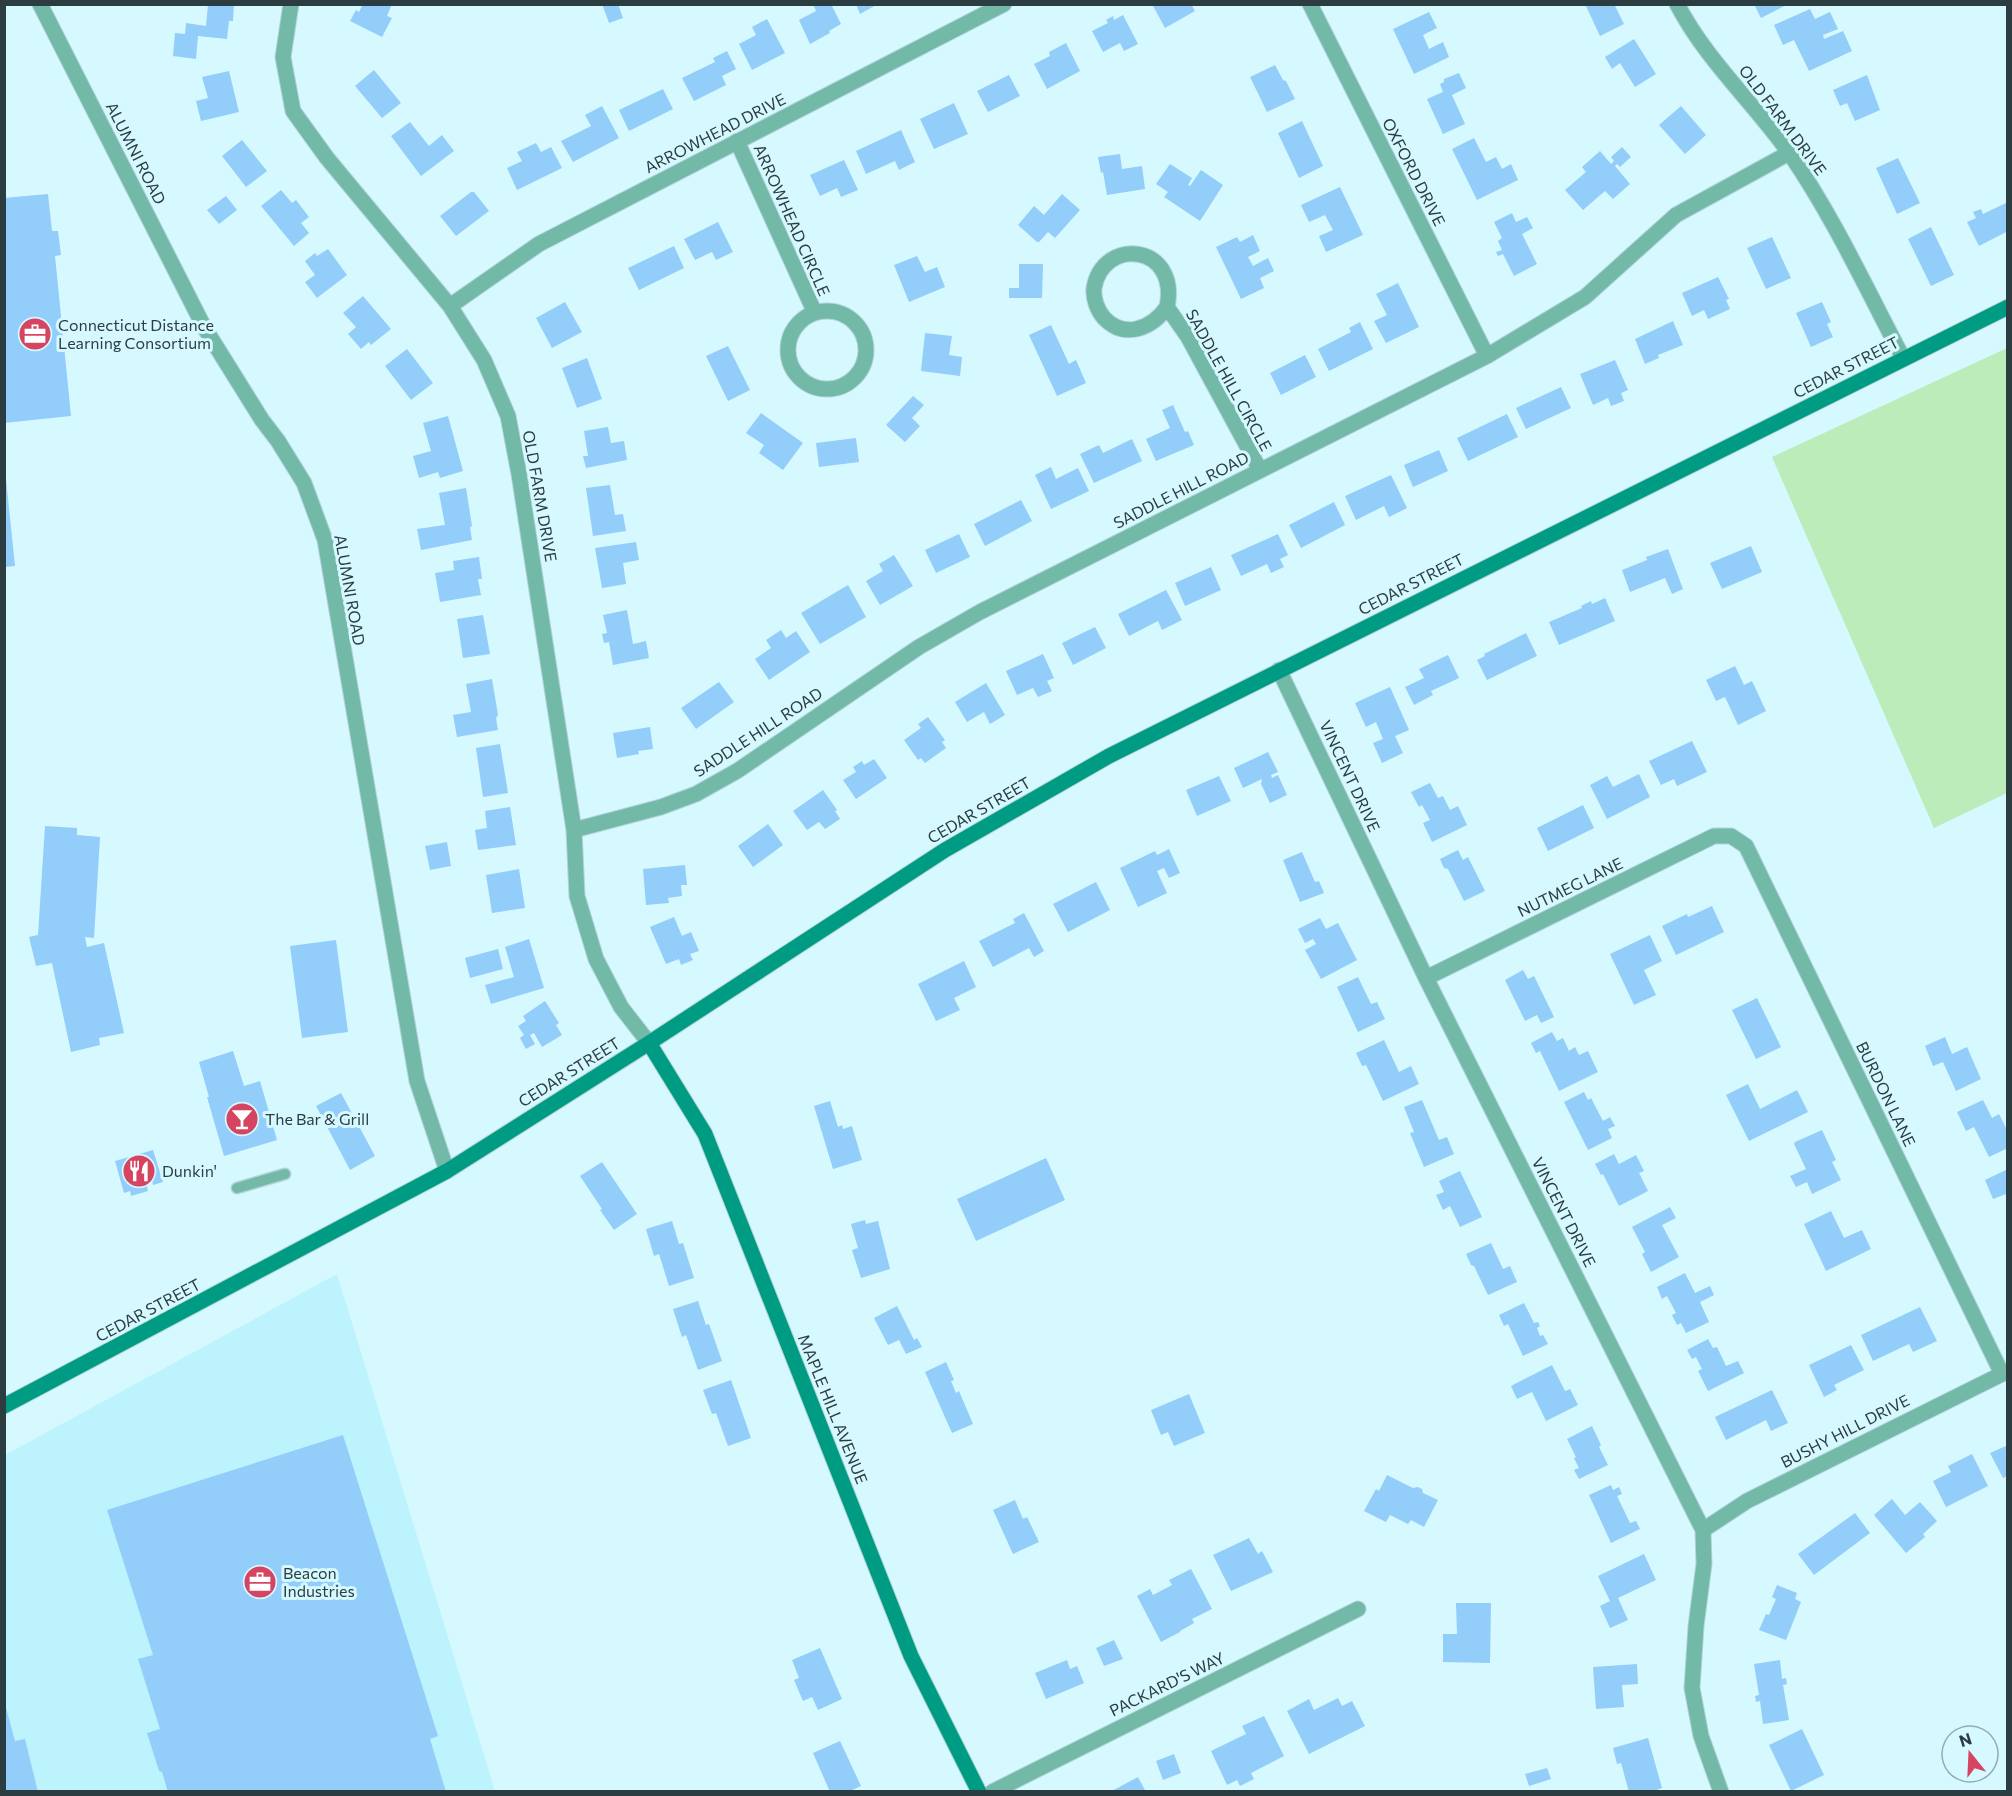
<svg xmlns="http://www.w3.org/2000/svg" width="2012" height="1796" font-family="Commissioner,sans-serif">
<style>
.built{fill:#bcf3fd}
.green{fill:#bcecba}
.building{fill:#93cdfa}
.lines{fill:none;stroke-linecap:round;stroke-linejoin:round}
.lane-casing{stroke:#b3d3d9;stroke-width:13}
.street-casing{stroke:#b3d3d9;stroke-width:17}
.secondary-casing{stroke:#b3d3d9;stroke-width:17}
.lane{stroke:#72b9a7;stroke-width:10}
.street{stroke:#72b9a7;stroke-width:15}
.secondary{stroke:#009b83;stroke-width:15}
.labels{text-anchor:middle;stroke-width:6;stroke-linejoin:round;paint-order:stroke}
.street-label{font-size:16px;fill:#2b3d40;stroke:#d5f9ff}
.poi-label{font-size:16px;fill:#2b3d40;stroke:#d5f9ff;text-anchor:start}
</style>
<rect width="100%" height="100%" fill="#d5f9ff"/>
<!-- built -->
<path class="built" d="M337,1274L495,1791L5,1792V1455Z"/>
<!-- green -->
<path class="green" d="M2007,348V793L1934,828L1772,457Z"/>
<!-- building -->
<path class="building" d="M208,4H234L233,21H229L227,39L198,36L196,59L173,56L175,33L185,34L186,23L206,26Z
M363,4H392L387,16L392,18L382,37L350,21L356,10L359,12Z
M602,4H618L623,18L609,23Z
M813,4H831L841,24L829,31L830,33L810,44L799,20L816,11Z
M856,4H878L860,14Z
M1152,4H1191L1195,11L1165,28Z
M1585,4H1614L1624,24L1600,36Z
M1754,4H1788L1761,18Z
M1810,9L1815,19L1830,12L1838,29L1823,35L1824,39L1843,31L1852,51L1809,71L1794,40L1783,45L1774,25Z
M1429,12L1437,28L1423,35L1429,49L1443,42L1449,57L1414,74L1393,29Z
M1123,15L1138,44L1124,51L1120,43L1103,52L1092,31L1108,23L1106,20L1113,16L1114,20Z
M767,19L785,53L752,70L739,44L756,35L752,27Z
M1634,39L1656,74L1635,87L1620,63L1612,69L1605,57Z
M1066,43L1080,71L1047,89L1034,64L1050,56L1049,52Z
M727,51L736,69L722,76L726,85L694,101L682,78L715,62L713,58Z
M1275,65L1283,80L1286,81L1295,99L1267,112L1250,77Z
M374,70L401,103L382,118L355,86Z
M229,71L239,112L201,121L196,101L208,98L202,77Z
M1459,73L1466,88L1452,95L1465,124L1443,134L1427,99L1443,92L1440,84L1444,82V79Z
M1009,75L1020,96L988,112L977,91Z
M1867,75L1880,110L1855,121L1847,103L1840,106L1833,90Z
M663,89L673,109L629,131L619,110Z
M954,103L968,134L934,149L920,119Z
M602,106L619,138L573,162L561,141L591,126L585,115Z
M1681,106L1706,135L1685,154L1659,125Z
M1302,121L1323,166L1299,178L1278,133Z
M410,122L429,146L442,135L454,151L421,176L391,136Z
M901,130L915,162L899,170L895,161L866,174L856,151Z
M1474,138L1486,162L1496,157L1502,169L1511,164L1518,180L1477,200L1452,149Z
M242,140L267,171L246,187L222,156Z
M536,143L541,152L551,147L562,168L517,190L507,168L522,161L517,152Z
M1622,147L1631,157L1620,167L1617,164L1615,166L1630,184L1613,199L1605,191L1583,210L1565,190L1586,172L1582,167L1600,151L1611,164L1614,161L1611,157Z
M1120,154L1122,169L1142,166L1145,189L1107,195L1103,172L1101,173L1098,157Z
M1898,158L1920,203L1897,214L1876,168Z
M844,160L858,190L841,197L837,188L820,196L810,175Z
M1170,164L1192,178L1188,185L1190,186L1201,170L1223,185L1200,221L1164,197L1168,192L1156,184Z
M1340,187L1363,235L1326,252L1319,236L1333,230L1325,215L1309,222L1301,205Z
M281,190L292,203L296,200L309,217L301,223L309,233L294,246L261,206Z
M471,192H474L489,211L456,236L440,216Z
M48,194L52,231H58L61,255L55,256L71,416L4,423V198Z
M1062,194L1080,210L1055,238L1048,232L1039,242H1037L1018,225L1034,206L1044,215Z
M226,196L237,210L219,224L207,210Z
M2008,202V231L1979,246L1967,222L1976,218L1973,212L1981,209L1983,214Z
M1512,213L1516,222L1527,217L1533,228L1522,234L1537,264L1514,276L1503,254L1498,256L1496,252L1502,250L1498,241L1502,238L1494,222Z
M718,222L733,252L716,260L712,252L695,260L684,239Z
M1931,227L1954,275L1931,286L1908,239Z
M1253,235L1260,251L1248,257L1253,266L1268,258L1274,271L1260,278L1264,288L1241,299L1216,247L1237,237L1240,242Z
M1772,237L1791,278L1766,289L1747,248Z
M674,246L684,268L639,290L628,268Z
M328,249L347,275L317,298L305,282L315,275L305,261L315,253L317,256Z
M917,256L925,272L937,267L945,287L909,302L894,265Z
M1019,264H1043L1042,298H1009V288H1019Z
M1718,277L1729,299L1726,300L1730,309L1708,319L1704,310L1692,316L1682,293Z
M1398,283L1419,327L1386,343L1374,321L1387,315L1376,294Z
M363,296L391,329L371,345L369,342L361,349L348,334L356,327L343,313Z
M565,302L582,332L552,348L536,318Z
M1822,302L1831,322L1827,324L1833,337L1811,347L1796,313Z
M1673,321L1683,345L1658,355L1659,358L1645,364L1635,339Z
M1360,322L1373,349L1329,371L1318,349L1351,332L1349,328Z
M1051,325L1069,364L1076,360L1086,383L1057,396L1029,335Z
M925,333L952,336L949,355L962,357L960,376L921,371Z
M728,346L750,390L728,401L706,356Z
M407,349L433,383L411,400L385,366Z
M1305,355L1316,377L1281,395L1270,373Z
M587,358L602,399L577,408L562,368Z
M1615,360L1628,390L1621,393L1624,401L1611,406L1608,398L1593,405L1580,374Z
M1561,387L1571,408L1526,429L1516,408Z
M913,396L924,405L912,418L920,426L905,442L886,425Z
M1173,405L1185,432L1188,431L1194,445L1156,461L1146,439L1170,428L1162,410Z
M761,413L803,443L783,470L759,453L764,445L746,433Z
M1507,414L1518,437L1468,461L1457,438Z
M448,416L463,471L440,478L438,472L419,478L413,456L431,451L423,423Z
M608,427L611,443L624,441L627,460L586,468L583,456H588L584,431Z
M856,438L859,462L819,467L816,443Z
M1132,439L1142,461L1094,483L1080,454L1099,445L1103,453Z
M1439,450L1448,471L1413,487L1404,465Z
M1051,467L1056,479L1078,468L1089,491L1051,509L1035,475Z
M1391,475L1407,508L1389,517L1384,506L1356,520L1345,496Z
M5,479H6L15,566L5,567Z
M610,485L615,515L623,514L626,531L593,536L586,488Z
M466,488L472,526L470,527L472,540L421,550L417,529L445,525L439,493Z
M1021,500L1032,521L985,546L974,524Z
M1334,502L1345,525L1301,548L1289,525Z
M959,534L970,557L936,573L925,550Z
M1278,534L1288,555L1280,559L1284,567L1271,573L1267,564L1241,576L1231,555Z
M636,542L639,560L623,563L626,584L602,588L595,548Z
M1751,546L1762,572L1722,589L1710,563Z
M1668,549L1683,589L1672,594L1665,578L1630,592L1622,570L1647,560L1646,557Z
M894,555L913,586L880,605L866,581L883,571L879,564Z
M479,557L482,579H478L481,595L440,602L435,573L454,570L453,561Z
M1211,567L1221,590L1185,606L1175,583Z
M848,585L866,617L820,644L801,613Z
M1166,590L1182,620L1162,630L1158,621L1129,636L1118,614Z
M1605,598L1615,621L1559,645L1549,622L1582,608L1581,606L1591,601L1592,604Z
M627,610L633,644L646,641L649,658L613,665L609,642L604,643L602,634L607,633L603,615Z
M483,615L490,654L463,658L457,619Z
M1095,627L1106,648L1073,665L1062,643Z
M781,630L786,638L796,631L810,652L769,680L755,659L771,648L766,640Z
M1526,633L1537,656L1487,680L1477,660L1485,656L1484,654Z
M1043,654L1054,678L1047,681L1052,691L1038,697L1033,688L1017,695L1006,671Z
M1448,655L1459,678L1431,691L1433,695L1414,705L1405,687L1424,678L1419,669Z
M1735,666L1744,685L1752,681L1766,711L1738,725L1725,697L1716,701L1706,680Z
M492,679L498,715L496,718L498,730L457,737L453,715L471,712L466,684Z
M719,682L734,702L696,729L681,708Z
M986,683L1005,715L990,724L984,712L967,722L955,702Z
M1390,687L1409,730L1395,736L1403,753L1382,763L1373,743L1383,739L1376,722L1366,727L1355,703Z
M928,717L945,740L942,742L946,748L925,763L921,758L918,760L904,740L921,728L918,724Z
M650,727L653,749L638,751L639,754L617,758L613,733Z
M1692,741L1707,772L1677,786L1674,779L1661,785L1649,761Z
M500,744L508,793L483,797L476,748Z
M1268,752L1278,772L1271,775L1272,778L1278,775L1287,795L1270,803L1261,784L1262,779L1243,788L1234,768Z
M874,759L887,778L856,799L843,780L856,772L853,767L862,761L864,765Z
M1639,774L1650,797L1607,819L1590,785L1607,776L1613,787Z
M1219,776L1231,801L1197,816L1186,790Z
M1430,783L1438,798L1443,796L1450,810L1458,806L1467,825L1432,842L1423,823L1430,820L1422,805L1419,807L1411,792Z
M823,790L837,810L835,811L840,819L825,829L819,822L807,830L793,811Z
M1583,805L1594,828L1548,851L1537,828Z
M510,807L516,845L478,850L475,830L487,828L485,811Z
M768,824L783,845L753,867L738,846Z
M45,826L77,828V835L100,837L94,938L85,937L87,947L104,943L124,1033L99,1038L100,1045L71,1052L52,963L36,966L29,937L38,935Z
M447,842L451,866L430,870L425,846Z
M1169,849L1180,873L1169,878L1164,868L1157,871L1167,893L1138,907L1120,868L1155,851L1157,855Z
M1458,850L1463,860L1468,857L1485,891L1464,901L1448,869L1444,868L1440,859Z
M1302,852L1315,882L1319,881L1324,893L1300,902L1283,860Z
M685,865L687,885H681L682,896L668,898L669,903L646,905L643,869Z
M519,869L525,908L492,913L486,875Z
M1096,882L1110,910L1068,932L1053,904Z
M1712,906L1724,932L1676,955L1662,926L1687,914L1688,917Z
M1024,913L1044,951L1034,957L1029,948L993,967L979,941L1015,923L1013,919Z
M674,917L682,936L691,932L699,951L690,954L693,960L681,965L679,959L666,964L650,927Z
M1320,918L1326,929L1338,923L1357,960L1321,979L1305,950L1316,944L1313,939L1305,943L1298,929Z
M1650,935L1662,961L1644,970L1656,995L1634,1005L1610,954Z
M529,939L544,988L491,1004L485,985L514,977L505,947Z
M336,940L348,1032L302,1038L290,946Z
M498,949L503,969L470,978L465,958Z
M964,961L976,987L954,998L960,1010L936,1021L918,984Z
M1523,970L1528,979L1534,976L1554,1017L1541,1023L1537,1015L1525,1021L1505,980Z
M1358,977L1371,1004L1377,1002L1385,1019L1358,1032L1337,987Z
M1757,998L1781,1047L1756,1059L1732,1010Z
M545,1001L559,1023L556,1025L562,1035L542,1047L534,1033L530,1035L535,1044L526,1049L520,1038L524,1035L518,1026L526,1021L523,1016Z
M1552,1032L1557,1041L1563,1038L1569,1051L1575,1047L1579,1055L1588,1051L1598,1072L1559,1091L1540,1051L1536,1053L1531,1043Z
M1945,1037L1952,1054L1967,1047L1981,1079L1956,1091L1943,1062L1933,1066L1925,1046Z
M1384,1040L1399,1072L1411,1066L1419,1084L1383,1101L1366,1065L1362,1066L1356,1053Z
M233,1051L244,1086L260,1081L277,1140L224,1156L207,1097H209L199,1062Z
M1748,1084L1760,1109L1797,1090L1808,1112L1749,1141L1726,1095Z
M1584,1092L1588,1100L1591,1098L1603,1121L1610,1117L1615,1126L1608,1129L1612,1138L1588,1150L1564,1102Z
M341,1093L375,1156L350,1170L316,1106Z
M1422,1100L1439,1140L1447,1137L1454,1154L1424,1167L1410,1133L1414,1132L1404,1107Z
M1983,1100L1992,1118L1999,1114L2008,1132V1148L1989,1157L1974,1127L1966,1131L1957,1112Z
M830,1101L838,1127L842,1125L843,1129L852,1126L862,1160L833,1169L814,1106Z
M1822,1130L1836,1160L1832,1162L1841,1180L1812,1194L1807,1182L1796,1187L1790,1176L1806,1169L1794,1144L1795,1142Z
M153,1150L163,1182L153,1185L152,1180L146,1182L148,1191L131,1196L130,1191L124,1193L115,1161Z
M1614,1154L1619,1164L1636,1155L1644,1171L1639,1173L1648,1191L1619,1206L1603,1174L1601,1175L1595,1164Z
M1046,1158L1065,1200L976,1241L957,1199Z
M602,1162L637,1214L614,1230L600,1210L602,1209L580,1176Z
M2008,1169V1198L2006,1194L1993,1199L1985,1180Z
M1460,1171L1482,1217L1460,1227L1450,1206L1443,1210L1436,1195L1444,1192L1439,1181Z
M1670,1207L1676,1218L1662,1225L1679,1257L1651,1272L1642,1254L1645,1252L1632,1227Z
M1831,1211L1844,1238L1862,1230L1871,1249L1826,1271L1804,1224Z
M865,1220L866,1224L878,1221L890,1269L861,1278L852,1250L858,1248L851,1224Z
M672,1221L679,1244L683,1243L694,1278L669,1286L659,1254L654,1256L646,1229Z
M1491,1243L1503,1269L1510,1266L1517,1282L1488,1295L1474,1266L1471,1265L1466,1254Z
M1685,1273L1695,1293L1710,1286L1714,1295L1700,1302L1709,1322L1686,1333L1681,1323L1677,1325L1672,1315L1676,1313L1667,1296L1662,1299L1657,1287Z
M698,1301L706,1325L709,1324L722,1361L698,1370L686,1335L682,1337L673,1309Z
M1524,1303L1534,1323L1538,1322L1540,1326L1537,1328L1540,1336L1543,1335L1548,1344L1523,1356L1508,1324L1504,1326L1499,1315Z
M897,1306L914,1340L917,1338L922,1347L906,1354L899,1340L888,1345L874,1318Z
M1920,1307L1937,1341L1913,1352L1909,1344L1873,1361L1861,1335Z
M1708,1339L1713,1348L1717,1347L1726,1366L1738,1361L1744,1373L1708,1391L1698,1371L1702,1369L1696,1357L1692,1359L1687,1350Z
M1851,1345L1864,1370L1834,1385L1837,1390L1824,1397L1809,1365Z
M946,1362L954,1380L951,1381L956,1393L959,1391L973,1424L952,1433L925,1372Z
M1552,1365L1565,1391L1570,1389L1578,1405L1546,1421L1532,1392L1517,1399L1511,1386Z
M731,1380L751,1438L728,1446L716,1413L712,1414L703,1390Z
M1772,1390L1788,1423L1771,1431L1766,1420L1726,1440L1715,1417Z
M1189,1394L1205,1433L1174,1446L1168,1432L1161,1435L1151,1410Z
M1592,1426L1601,1445L1599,1447L1608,1465L1579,1479L1574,1470L1579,1468L1574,1458L1576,1457L1567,1439Z
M343,1435L438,1736L430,1739L446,1792H168L162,1772L159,1771L147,1733L160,1729L138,1659L153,1655L107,1510Z
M2008,1445V1476L2003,1478L1990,1453Z
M1972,1454L1988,1486L1946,1507L1933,1481L1951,1472L1948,1466Z
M1387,1475L1413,1488L1418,1487L1422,1489L1423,1493L1438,1500L1424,1527L1411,1520L1408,1524L1390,1515L1386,1522L1364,1511L1376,1489L1379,1491Z
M1611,1485L1613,1490L1619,1487L1622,1494L1617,1496L1630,1523L1636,1521L1640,1529L1611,1543L1589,1495Z
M1892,1499L1905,1515L1920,1502L1937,1521L1923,1534L1925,1537L1906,1553L1874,1515Z
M1015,1500L1023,1519L1027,1517L1039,1542L1013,1554L993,1510Z
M1855,1513L1870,1533L1814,1575L1798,1554Z
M1249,1538L1258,1554L1262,1551L1273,1572L1231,1591L1213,1555Z
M1644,1554L1656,1580L1618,1598L1628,1620L1610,1628L1600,1606L1610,1601L1598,1576Z
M1191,1569L1212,1609L1192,1619L1194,1623L1180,1631V1632L1161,1642L1137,1596L1150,1589L1153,1595L1172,1585L1169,1580Z
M1777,1585L1797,1593L1795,1599L1801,1602L1786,1640L1759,1630L1766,1614L1769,1615L1776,1599L1772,1597Z
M1456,1603H1491L1490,1663L1443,1662V1634H1457Z
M1114,1640L1123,1659L1104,1666L1096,1648Z
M820,1648L842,1699L818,1710L812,1697L803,1701L794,1680L799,1678L792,1660Z
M1067,1660L1070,1669L1077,1666L1084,1683L1046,1699L1035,1673Z
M1780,1660L1782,1679L1786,1678L1787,1684L1783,1685L1789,1720L1763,1724L1760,1701L1756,1702L1755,1696L1759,1695L1754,1664Z
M1637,1664L1638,1684L1622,1685L1624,1707L1596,1709L1593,1667Z
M1338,1698L1342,1706L1352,1701L1365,1726L1309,1754L1287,1711L1309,1699L1314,1710Z
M4,1700L15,1741L25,1739L38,1792H4Z
M1264,1716L1284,1756L1251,1773L1254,1779L1240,1786L1237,1780L1227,1785L1211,1751L1246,1734L1242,1726Z
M1802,1729L1824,1775L1791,1791L1769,1745Z
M1648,1738L1662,1788L1651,1792H1629L1621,1763L1617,1764L1613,1748Z
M840,1741L861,1786L848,1792H830L813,1753Z
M1174,1754L1181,1773L1163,1780L1156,1761Z
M1547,1768L1551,1779L1529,1786L1525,1774Z
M1138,1777L1146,1792H1110Z"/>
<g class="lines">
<defs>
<path id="lane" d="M237,1188L285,1174"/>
<path id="street" d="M40,4L204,327L262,420L278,441L304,483L325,540L417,1081L447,1171
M291,4L283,57L293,111L327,158L450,306L484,360L508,416L519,474L574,830L577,896L596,959L621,1007L649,1043
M1310,4L1487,356
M1677,4C1706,60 1754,103 1790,154C1834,218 1867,290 1903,358
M737,141L815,313
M450,306L539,244L1004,4
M1167,307C1152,328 1125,340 1104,318C1097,310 1093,298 1094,288C1103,236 1180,244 1167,307L1188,337L1260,470
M788 350a39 39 0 1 1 78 0a39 39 0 1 1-78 0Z
M1279,670L1426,978L1703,1530L1704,1564L1696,1626L1692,1688L1701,1736L1721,1792
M574,830L661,807L696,794L737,771L919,647L980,612L1487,356L1585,297L1676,215L1789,153
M1426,978L1714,836H1731L1746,846L2002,1374
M1703,1530L1747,1501L2008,1371
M992,1792L1358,1609"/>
<path id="secondary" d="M649,1043L705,1134L911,1656L979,1792
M4,1406L447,1171L649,1043L945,850L1109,756L2008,307"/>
</defs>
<!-- lane casing -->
<use href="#lane" class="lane-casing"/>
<!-- street casing -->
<use href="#street" class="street-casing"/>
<!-- secondary casing -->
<use href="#secondary" class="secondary-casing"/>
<!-- lane -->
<use href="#lane" class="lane"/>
<!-- street -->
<use href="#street" class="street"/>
<!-- secondary -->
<use href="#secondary" class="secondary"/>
</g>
<!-- icons -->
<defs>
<symbol id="office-disc" viewBox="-11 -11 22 22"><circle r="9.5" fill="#d54561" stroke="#d5f9ff"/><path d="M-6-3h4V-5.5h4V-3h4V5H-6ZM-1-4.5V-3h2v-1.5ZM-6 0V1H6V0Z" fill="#fff"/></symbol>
<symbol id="bar-disc" viewBox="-11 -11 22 22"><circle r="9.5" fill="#d54561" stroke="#d5f9ff"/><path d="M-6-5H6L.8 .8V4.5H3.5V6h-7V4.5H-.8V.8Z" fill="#fff"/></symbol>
<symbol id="restaurant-disc" viewBox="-11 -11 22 22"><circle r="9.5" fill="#d54561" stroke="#d5f9ff"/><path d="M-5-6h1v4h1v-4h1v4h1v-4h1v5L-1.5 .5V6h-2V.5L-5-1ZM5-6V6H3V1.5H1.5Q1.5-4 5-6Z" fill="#fff"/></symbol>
</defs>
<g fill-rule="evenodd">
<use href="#office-disc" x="16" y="315" width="38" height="38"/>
<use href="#bar-disc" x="223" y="1100" width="38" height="38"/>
<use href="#restaurant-disc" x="120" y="1152" width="38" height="38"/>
<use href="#office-disc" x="241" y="1563" width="38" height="38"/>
</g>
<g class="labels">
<!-- street labels -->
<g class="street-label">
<text transform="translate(1783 120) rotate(53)" y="6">OLD FARM DRIVE</text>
<text transform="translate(715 133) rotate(-27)" y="6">ARROWHEAD DRIVE</text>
<text transform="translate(136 153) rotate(63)" y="6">ALUMNI ROAD</text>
<text transform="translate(1414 172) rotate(63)" y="6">OXFORD DRIVE</text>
<text transform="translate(792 220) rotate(66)" y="6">ARROWHEAD CIRCLE</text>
<text transform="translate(1846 367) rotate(-27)" y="6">CEDAR STREET</text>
<text transform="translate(1229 380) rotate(61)" y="6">SADDLE HILL CIRCLE</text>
<text transform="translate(1181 490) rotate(-27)" y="6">SADDLE HILL ROAD</text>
<text transform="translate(540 496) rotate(80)" y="6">OLD FARM DRIVE</text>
<text transform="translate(1411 584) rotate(-27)" y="6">CEDAR STREET</text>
<text transform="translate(350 590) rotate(80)" y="6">ALUMNI ROAD</text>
<text transform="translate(758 732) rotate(-33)" y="6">SADDLE HILL ROAD</text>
<text transform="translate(1350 776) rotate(65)" y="6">VINCENT DRIVE</text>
<text transform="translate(979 810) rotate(-30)" y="6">CEDAR STREET</text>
<text transform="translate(1570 887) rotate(-26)" y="6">NUTMEG LANE</text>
<text transform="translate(569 1072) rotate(-32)" y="6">CEDAR STREET</text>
<text transform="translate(1886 1094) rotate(64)" y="6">BURDON LANE</text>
<text transform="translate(1564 1212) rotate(63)" y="6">VINCENT DRIVE</text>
<text transform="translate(148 1310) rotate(-28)" y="6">CEDAR STREET</text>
<text transform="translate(833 1409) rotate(68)" y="6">MAPLE HILL AVENUE</text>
<text transform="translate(1845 1431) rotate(-27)" y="6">BUSHY HILL DRIVE</text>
<text transform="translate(1167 1684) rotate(-26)" y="6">PACKARD'S WAY</text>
</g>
<!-- poi labels -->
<g class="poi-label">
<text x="58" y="331">Connecticut Distance<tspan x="58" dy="18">Learning Consortium</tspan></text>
<text x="265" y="1125">The Bar &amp; Grill</text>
<text x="162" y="1177">Dunkin'</text>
<text x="283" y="1579">Beacon<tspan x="283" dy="18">Industries</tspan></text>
</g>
</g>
<!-- border -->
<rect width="2012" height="1796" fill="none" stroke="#2b3d40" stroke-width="12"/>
<!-- north arrow -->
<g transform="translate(1970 1754) rotate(342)"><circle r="28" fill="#d5f9ff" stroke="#91aeb3" stroke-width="1.5"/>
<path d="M0-4.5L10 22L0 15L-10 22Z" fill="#d54561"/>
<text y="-9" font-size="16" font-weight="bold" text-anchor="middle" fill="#2b3d40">N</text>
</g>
</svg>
